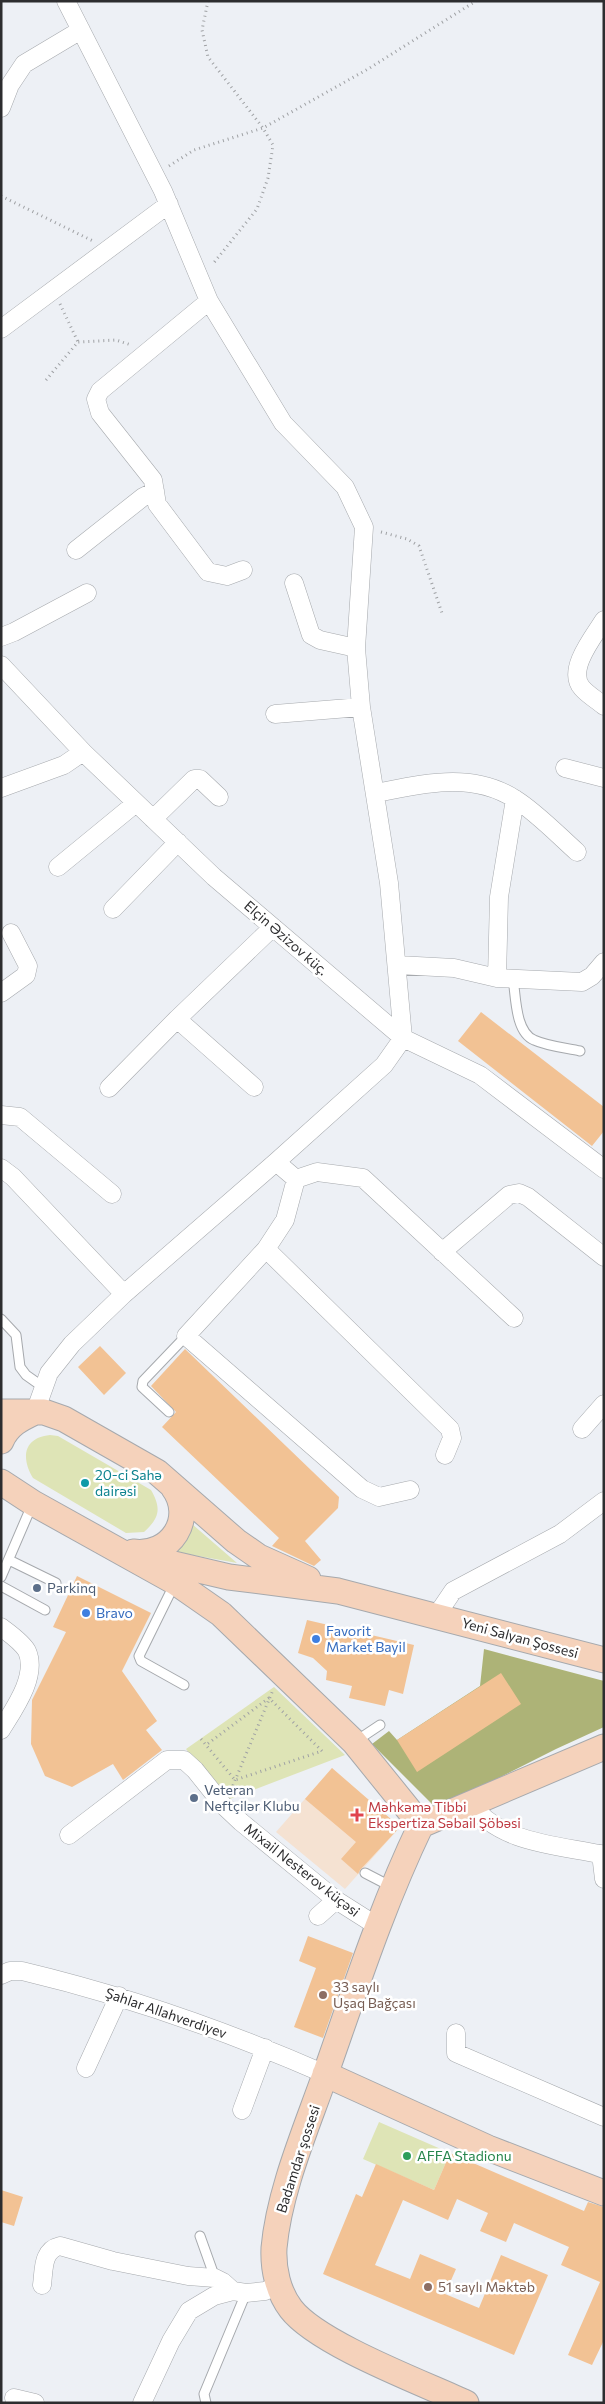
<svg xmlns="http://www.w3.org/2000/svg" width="605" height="2404" font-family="Commissioner,sans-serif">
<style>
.medical{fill:#f5e2d2}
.green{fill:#dee4b6}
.forest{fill:#adb377}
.building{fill:#f2c294}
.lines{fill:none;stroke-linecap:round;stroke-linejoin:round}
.lane-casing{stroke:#a6a9ad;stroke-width:11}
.street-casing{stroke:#a6a9ad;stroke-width:19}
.secondary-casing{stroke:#a6a9ad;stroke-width:27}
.path{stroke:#9fa1a4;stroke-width:3;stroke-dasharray:1 4;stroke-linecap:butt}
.lane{stroke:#fff;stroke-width:9}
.street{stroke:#fff;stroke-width:18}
.secondary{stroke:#f5d2bb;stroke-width:25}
.culture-dot{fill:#0f9aa8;stroke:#fff;stroke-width:2}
.service-dot{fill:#5c6f8a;stroke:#fff;stroke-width:2}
.shop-dot{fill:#3f7fe0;stroke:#fff;stroke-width:2}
.health-dot{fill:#e0444e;stroke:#fff;stroke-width:2}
.education-dot{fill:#8d6e63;stroke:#fff;stroke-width:2}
.leisure-dot{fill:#2e9e5b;stroke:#fff;stroke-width:2}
.labels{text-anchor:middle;stroke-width:5;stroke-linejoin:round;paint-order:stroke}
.street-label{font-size:14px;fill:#2d2d2f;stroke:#fff}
.culture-label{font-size:14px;fill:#0d838f;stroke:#fff;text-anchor:start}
.service-label{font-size:14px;fill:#4e5e75;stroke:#fff;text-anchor:start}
.shop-label{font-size:14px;fill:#366cbe;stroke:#fff;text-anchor:start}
.health-label{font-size:14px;fill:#be3a42;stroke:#fff;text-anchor:start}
.education-label{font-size:14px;fill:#785e54;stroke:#fff;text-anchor:start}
.leisure-label{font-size:14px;fill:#27864d;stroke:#fff;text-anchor:start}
</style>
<rect width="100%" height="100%" fill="#edf0f5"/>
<!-- medical -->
<path class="medical" d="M332,1768L400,1827L345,1889L276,1832Z"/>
<!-- green -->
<path class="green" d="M50,1435L58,1436L151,1490C162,1509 159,1518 144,1532L126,1533L33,1478C21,1458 23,1438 50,1435Z
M192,1524L237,1563L176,1552L187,1540Z
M274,1687L345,1755L227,1800L186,1749Z
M379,2122L450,2153L434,2190L363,2159Z"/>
<!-- forest -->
<path class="forest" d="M484,1649L604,1681V1727L556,1749L437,1809L372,1744L389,1731L397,1740L480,1686Z"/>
<!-- building -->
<path class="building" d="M481,1012L604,1107V1131L592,1146L458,1041Z
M100,1346L126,1373L104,1395L78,1367Z
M185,1349L339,1497L338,1508L305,1541L321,1560L314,1566L272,1546L279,1538L162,1427L176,1412L151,1386Z
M77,1576L151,1613L122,1671L157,1721L146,1730L162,1750L123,1780L113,1764L72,1787L45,1776L31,1744L32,1700L66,1632L53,1627Z
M307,1620L414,1645L403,1694L389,1690L385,1706L349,1698L352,1686L326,1680L327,1671L313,1658L298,1653Z
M501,1673L521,1704L417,1772L397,1740Z
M332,1768L400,1827L360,1870L358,1874L341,1859L356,1842L305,1799Z
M308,1936L353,1953L323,2038L294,2027L316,1968L299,1961Z
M450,2153L584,2211L588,2202L604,2207V2340L592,2365L568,2355L600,2282L561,2265L569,2247L514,2223L506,2242L480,2231L488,2213L457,2199L448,2220L403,2200L375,2265L410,2279L420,2254L456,2269L445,2294L479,2308L501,2255L548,2275L514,2355L323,2274L356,2194L362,2197L376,2164L434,2190Z
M1,2190L23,2197L14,2226L1,2222Z"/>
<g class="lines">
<defs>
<path id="lane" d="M513,979C516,996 515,1032 534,1040C547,1046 566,1048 580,1051
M1,1319L16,1335L20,1367L26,1375L43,1387
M169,1412L142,1387L143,1381L186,1336
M9,1560L56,1583
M1,1577L32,1505
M174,1585L139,1656L141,1661L184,1685
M1,1586L45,1610
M356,1741L380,1725
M365,1873L392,1887
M200,2236L215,2278
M206,2403L204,2394L246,2293"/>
<path id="street" d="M1,108L10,85L24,64L81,30
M209,301L100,391L96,399L100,413L153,480L157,504L208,572L227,576L243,570
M1,329L169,204
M76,550L143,497L155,491
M294,583L311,635L320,640L356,648
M604,620C594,636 566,670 582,688C588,695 597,700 604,706
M1,637L14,632L87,593
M1,665L83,752L214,877L403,1038L480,1075L604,1169
M275,714L361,707
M565,768L604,778
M1,788L64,765L83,752
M376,793C423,784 471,771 515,799C536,812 558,835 577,852
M153,819L194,779H200L219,797
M58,867L136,803
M113,909L178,842
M398,965L454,968L497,978L582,982L592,976L604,962
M497,978L499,897L515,799
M1,993L26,975L28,966L11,933
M177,1019L254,1087
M109,1088L177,1019L273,927
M1,1115L20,1117L112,1194
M276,1162L296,1179L317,1172L363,1178L514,1318
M1,1168L13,1177L124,1294
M296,1179L285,1220L266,1249L186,1336L362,1489L379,1497L410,1490
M266,1249L450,1429L452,1438L445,1455
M442,1252L509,1195L519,1193L528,1197L604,1257
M35,1412L49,1373L72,1344L124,1294L276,1162L384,1065L403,1038L389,883L361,707L356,648L364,527L345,487L283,423L209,301L163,191L66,1
M582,1429L604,1404
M436,1616L453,1591L560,1534L604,1501
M1,1627C10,1634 22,1642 27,1651C38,1676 14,1709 1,1730
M471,1803C499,1844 559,1845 604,1855
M69,1835L167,1760H184L195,1770L223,1805L241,1822L336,1900L377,1926
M601,1854L604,1879
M318,1916L336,1900
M1,1975L10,1971H22C127,1996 227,2031 325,2074
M456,2033V2053L604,2117
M86,2068L119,1996
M242,2110L265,2048
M42,2285C44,2270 42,2250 60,2246L113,2261L188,2276L215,2278L223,2282L233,2291
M14,2398L35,2403
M142,2403L171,2341L189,2311L214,2296L233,2291L246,2293L265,2291L279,2285"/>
<path id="secondary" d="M1,1412H44L64,1419L157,1472L236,1541L259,1557L308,1579
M1,1441C8,1425 20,1419 35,1412
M1,1482L33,1503L175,1582L221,1614L354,1742L421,1825
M133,1552C171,1557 196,1518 173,1487
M152,1559L229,1577L338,1591L604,1660
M421,1825C382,1906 355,1990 325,2075C306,2129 279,2191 274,2248C273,2269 278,2292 291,2309C318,2344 423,2383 466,2403
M421,1825L604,1747
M325,2074L488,2148L604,2193"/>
</defs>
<!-- lane casing -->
<use href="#lane" class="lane-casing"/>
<!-- street casing -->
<use href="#street" class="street-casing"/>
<!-- secondary casing -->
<use href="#secondary" class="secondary-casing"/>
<!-- path -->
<path class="path" d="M208,1L202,30L208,57L263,128L273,145L268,178L257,209L212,265
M169,166L194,150L263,128L368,69L476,1
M1,196L93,241
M60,304L78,342
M46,380L78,342L116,340L131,345
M381,532L407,539L419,546L443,616
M201,1739L235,1780L322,1751L269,1698L206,1745
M231,1790L273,1690"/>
<!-- lane -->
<use href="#lane" class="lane"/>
<!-- street -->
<use href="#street" class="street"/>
<!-- secondary -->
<use href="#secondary" class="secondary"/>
</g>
<!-- markers -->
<circle class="culture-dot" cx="85" cy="1483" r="5"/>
<g class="service-dot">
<circle cx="37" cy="1588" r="5"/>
<circle cx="194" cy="1798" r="5"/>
</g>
<g class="shop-dot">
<circle cx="86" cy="1613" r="5"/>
<circle cx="316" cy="1639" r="5"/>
</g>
<path class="health-dot" d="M354.5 1807.5h5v5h5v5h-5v5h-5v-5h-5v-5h5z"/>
<g class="education-dot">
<circle cx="323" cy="1995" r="5"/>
<circle cx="428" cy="2287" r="5"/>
</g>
<circle class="leisure-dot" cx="407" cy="2156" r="5"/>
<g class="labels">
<!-- street labels -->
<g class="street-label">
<text transform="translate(286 938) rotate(41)" y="5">Elçin Əzizov küç.</text>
<text transform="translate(520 1638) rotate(15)" y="5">Yeni Salyan Şossesi</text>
<text transform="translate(302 1870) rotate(38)" y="5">Mixail Nesterov küçəsi</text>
<text transform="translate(166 2013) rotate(19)" y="5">Şahlar Allahverdiyev</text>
<text transform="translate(298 2159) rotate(-72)" y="5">Badamdar şossesi</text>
</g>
<!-- culture labels -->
<g class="culture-label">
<text x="95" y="1480">20-ci Sahə<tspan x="95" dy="16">dairəsi</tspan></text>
</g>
<!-- service labels -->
<g class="service-label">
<text x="47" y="1593">Parkinq</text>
<text x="204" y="1795">Veteran<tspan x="204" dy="16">Neftçilər Klubu</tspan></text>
</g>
<!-- shop labels -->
<g class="shop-label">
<text x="96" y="1618">Bravo</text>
<text x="326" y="1636">Favorit<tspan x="326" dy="16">Market Bayil</tspan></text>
</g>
<!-- health labels -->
<g class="health-label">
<text x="368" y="1812">Məhkəmə Tibbi<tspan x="368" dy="16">Ekspertiza Səbail Şöbəsi</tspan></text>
</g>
<!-- education labels -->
<g class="education-label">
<text x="333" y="1992">33 saylı<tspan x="333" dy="16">Uşaq Bağçası</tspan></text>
<text x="438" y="2292">51 saylı Məktəb</text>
</g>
<!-- leisure labels -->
<g class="leisure-label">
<text x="417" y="2161">AFFA Stadionu</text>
</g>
</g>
<!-- border -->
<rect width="605" height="2404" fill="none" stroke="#2d2d2f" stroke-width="5"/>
</svg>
